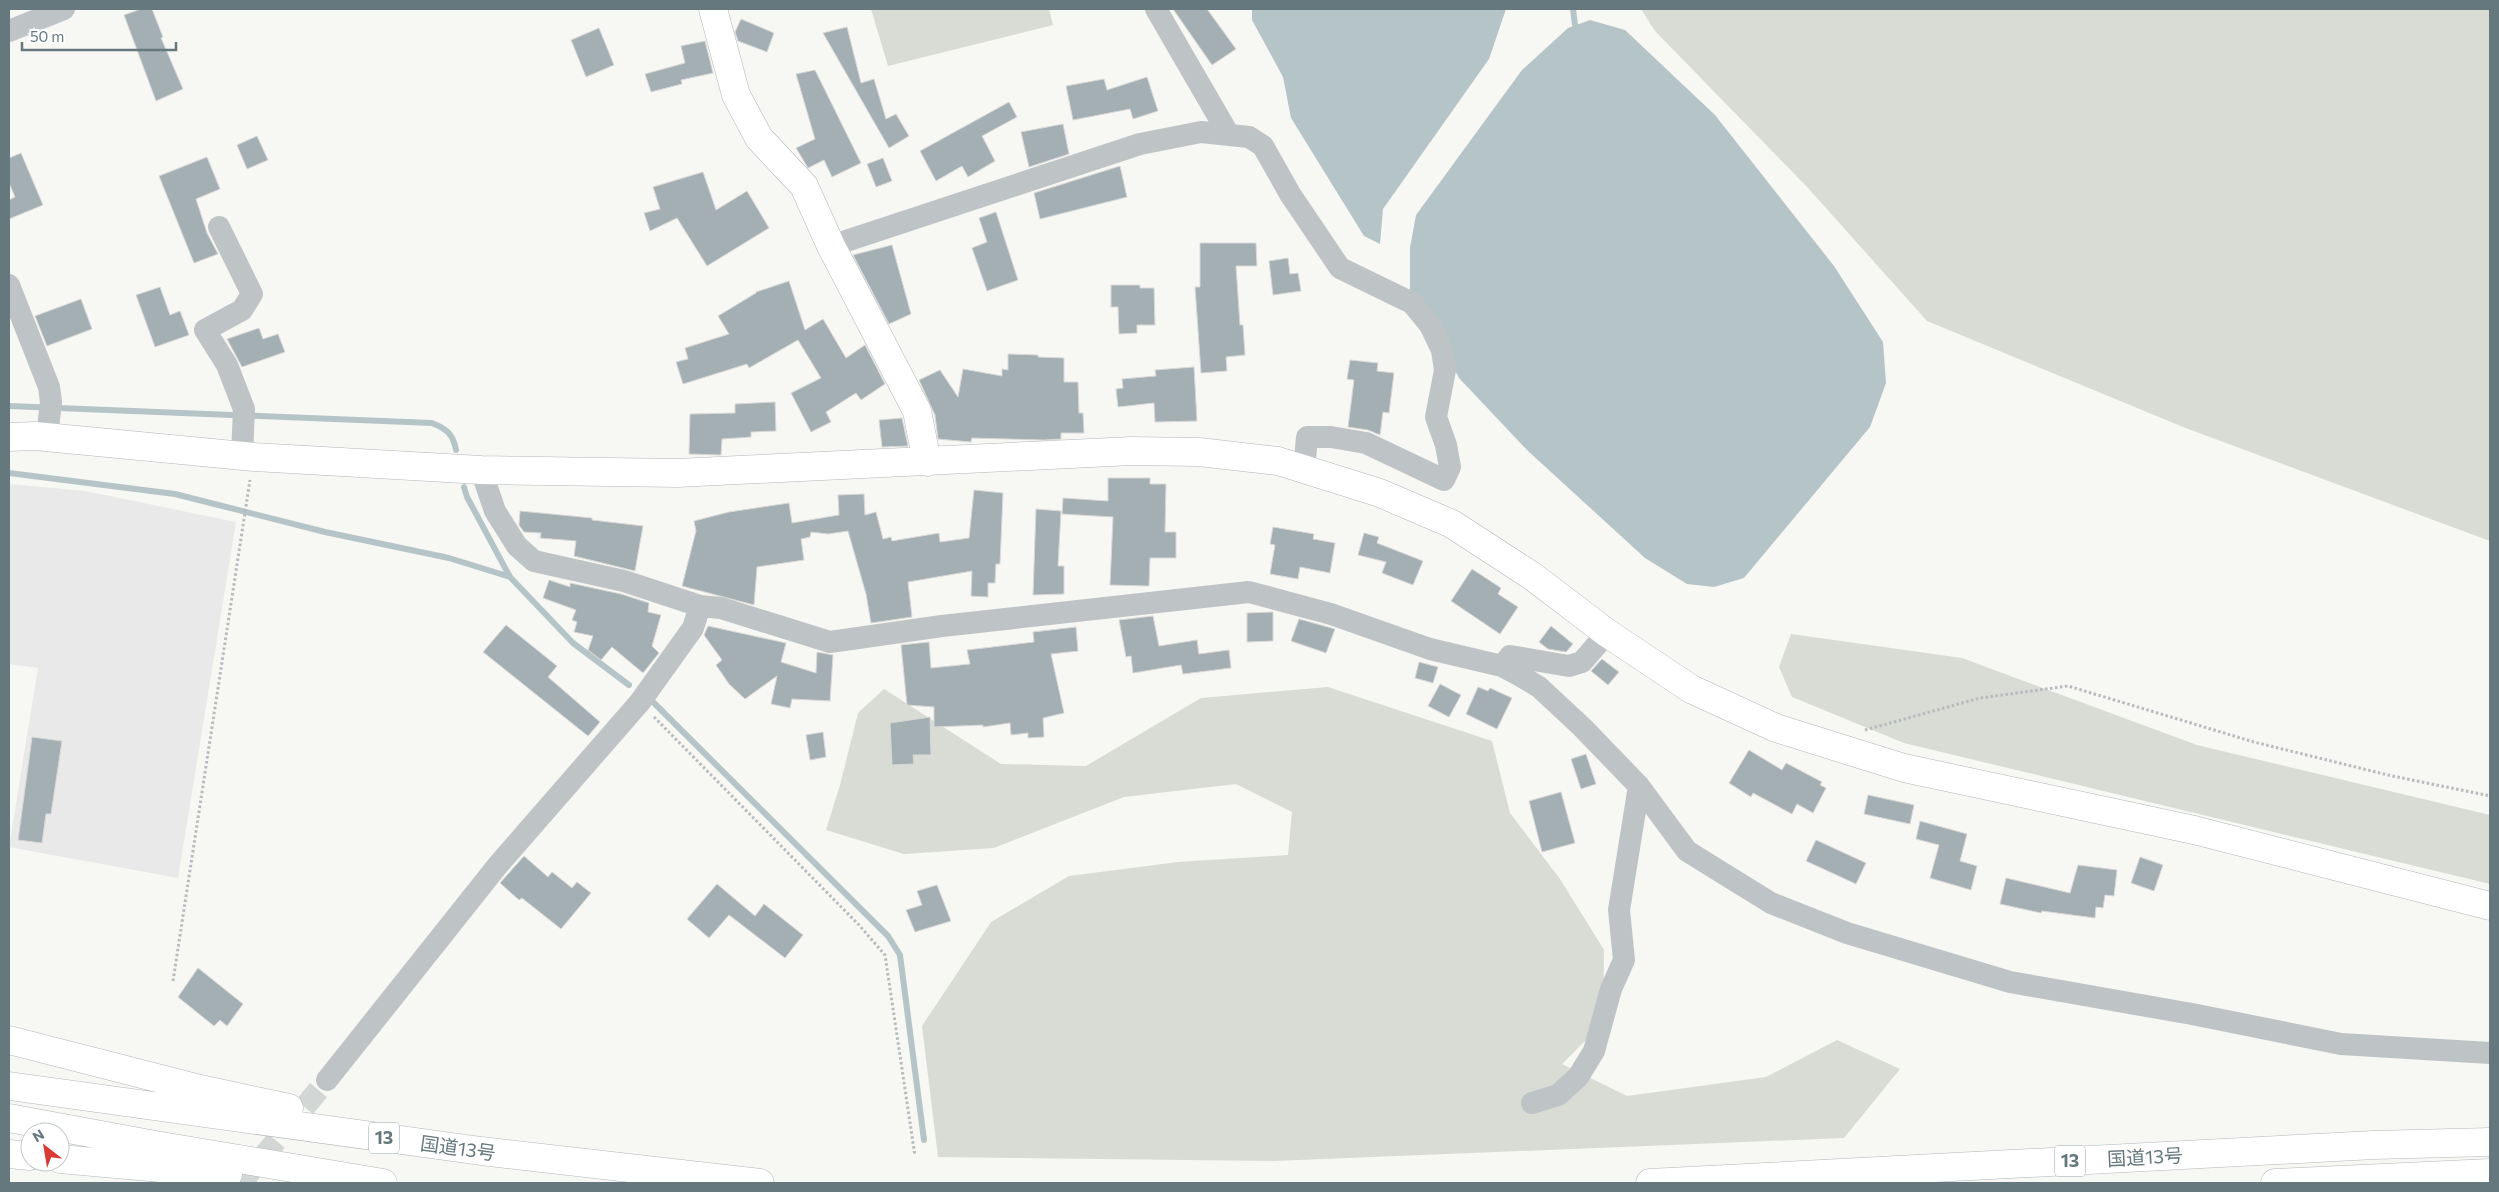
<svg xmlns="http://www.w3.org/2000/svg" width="2499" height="1192" font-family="Commissioner,'Noto Sans JP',sans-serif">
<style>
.built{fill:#e8e9e8}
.green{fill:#d8dcd4}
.water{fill:#b5c4c6}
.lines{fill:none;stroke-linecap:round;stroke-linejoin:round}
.stream{stroke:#b5c4c6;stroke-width:6}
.building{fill:#a3afb2;stroke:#d9d8d7}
.street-tunnel{stroke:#d2d7d6;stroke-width:22;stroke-dasharray:22 11;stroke-linecap:butt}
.secondary-casing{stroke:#afb7b9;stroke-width:29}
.highway-casing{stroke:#b2b7b9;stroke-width:29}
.path{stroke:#b7bbbd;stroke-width:3;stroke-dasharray:2.5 2.5;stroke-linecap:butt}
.street{stroke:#bec4c6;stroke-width:22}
.secondary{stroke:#fff;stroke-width:28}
.highway{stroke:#fff;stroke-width:28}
.labels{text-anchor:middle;stroke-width:5;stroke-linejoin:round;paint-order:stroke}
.shield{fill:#fff;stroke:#92a0a5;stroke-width:1}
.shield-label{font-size:18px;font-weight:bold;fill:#64787e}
.street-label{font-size:19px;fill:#64787e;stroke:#fff}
</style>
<rect width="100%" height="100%" fill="#f7f7f4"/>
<!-- built -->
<path class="built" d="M9,484L85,491L236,522L178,878L9,847L38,668L9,664Z"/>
<!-- green -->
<path class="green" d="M871,9H1049L1053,25L888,66Z
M1641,9H2490V541L2183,427L1927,321L1808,188L1655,31Z
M1791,634L1962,658L2197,745L2490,815V884L1904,743L1792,697L1779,667Z
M1328,687L1492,741L1510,813L1560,879L1604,950L1603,1023L1562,1064L1627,1096L1766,1077L1837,1040L1900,1069L1844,1138L1274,1161L938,1157L922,1026L991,922L1069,876L1178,862L1288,855L1292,812L1236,784L1124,797L994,848L904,854L826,830L840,785L858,713L884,689L1001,764L1086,766L1201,698Z"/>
<!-- water -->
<path class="water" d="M1252,9H1506L1489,59L1383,209L1380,244L1364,236L1291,118L1283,77L1252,20Z
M1590,20L1625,30L1715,115L1834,266L1883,342L1886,383L1870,427L1744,578L1714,587L1687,584L1645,558L1528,451L1459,378L1436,334L1410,293V248L1416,215L1522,70L1568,28Z"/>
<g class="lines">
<!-- stream -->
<path class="stream" d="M1573,9L1575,25
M9,406L432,423C447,429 453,434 456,450
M9,473L175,494L325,532L449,558L510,577
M464,487L467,497L510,577L573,643L629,685
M651,700L888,936L900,955L924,1140"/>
</g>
<!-- building -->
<path class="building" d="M141,9H152L163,37L161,38L183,89L156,101L124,15Z
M1173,9H1207L1236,49L1212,65Z
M741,19L774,33L767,52L738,41L735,32Z
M847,27L861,83L874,79L886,119L896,114L909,136L889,148L823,33Z
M599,28L614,65L586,77L571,40Z
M705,41L713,73L681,80L682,84L651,92L645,74L685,63L681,46Z
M815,70L861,163L832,177L824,160L808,168L796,148L815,139L796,74Z
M1147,77L1158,111L1133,119L1130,109L1073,120L1066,86L1104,79L1107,90Z
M1009,102L1017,117L982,136L995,161L968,177L962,166L936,181L920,151Z
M1063,124L1069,154L1029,167L1021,132Z
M257,136L268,160L247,169L237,145Z
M21,153L43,205L9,219V200L15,197L9,183V158Z
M207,157L220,189L196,199L207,233L218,254L194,263L159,176Z
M883,158L892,181L876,187L867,164Z
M1120,166L1127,197L1040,219L1034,193Z
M703,172L716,210L747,191L769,228L707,266L677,218L650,231L644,213L660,209L653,187Z
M996,212L1018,280L987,291L972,248L987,242L979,218Z
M1200,243H1256L1257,266H1236L1240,325H1243L1245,355L1226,357L1227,371L1201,373L1195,287H1200Z
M892,245L911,314L889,324L853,255Z
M1288,258L1290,274L1298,273L1301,291L1273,295L1269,261Z
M789,281L805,330L823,319L846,358L865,345L885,384L861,400L856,393L826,412L831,422L811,432L791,393L821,378L798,340L749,368L747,364L683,384L676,362L688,359L685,348L729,334L718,316L756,293V292Z
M1111,285H1140V288H1154L1155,325H1137V333L1119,334L1118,307H1111Z
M160,287L170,315L180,311L189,335L155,347L136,295Z
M81,299L92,329L47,346L35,316Z
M259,328L263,339L278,334L285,352L242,367L227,339Z
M1008,354L1038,355V357L1064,358V382H1078L1079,413H1083L1084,433H1061V439L1044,440L972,438L971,442L938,439L935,415L919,380L940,370L958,397L963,369L1002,376V369L1008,370Z
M1350,360L1378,363L1377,371L1394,373L1389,413L1383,412L1380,435L1368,430L1348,427L1354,380L1347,379Z
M1194,367L1197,421L1155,422L1154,403L1118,407L1116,389L1123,388L1122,379L1156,376L1155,370Z
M775,402L776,431L751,432V437L722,439L721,455L689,454L690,414L735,413V404Z
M902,418L908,446L882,447L879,420Z
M1108,478H1150V484H1166L1165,532H1176V558H1150L1149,586L1110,585L1113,517L1062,514L1063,498L1108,501Z
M974,490L1003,493L1000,564H996L995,583H988V597L971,596L972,571L908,582L912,617L871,623L866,594L848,531L828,534L811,532L810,537L801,539L804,560L757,567L754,605L682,586L696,531L694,521L729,512L789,503L792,523L839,515L838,495L864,494L865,515L876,512L883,539L891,537L892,541L939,533L940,542L969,538Z
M1036,509L1061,511L1058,566H1064V594L1033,595Z
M520,511L592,518V520L643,526L635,571L574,556L576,541L540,538L541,533L524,532L519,525Z
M1273,527L1314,534L1313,539L1335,543L1330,573L1300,567L1298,579L1270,574L1275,545L1270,544Z
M1364,533L1379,537L1377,543L1423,561L1413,585L1382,573L1386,562L1358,555Z
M1472,569L1501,588L1498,594L1518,607L1500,634L1451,601Z
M549,580L570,587V583L621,594L649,603L648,612L661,615L652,646L659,653L643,673L612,647L601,660L588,650L593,636L574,632L577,622L572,620L576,610L543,598Z
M1273,612V641L1247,642V613Z
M1153,616L1159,646L1197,640L1199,654L1229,650L1231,668L1183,674L1181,665L1133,673L1131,656L1126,657L1119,620Z
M1299,619L1335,629L1326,653L1291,641Z
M506,625L557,666L548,677L600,722L588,736L483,652Z
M708,626L786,643L781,662L816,673L817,652L833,655L830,701L792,699L790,708L771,704L777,676L745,699L729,684L716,665L722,660L704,635Z
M1551,626L1573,644L1566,652L1548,649L1539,642Z
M1076,627L1078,651L1051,654L1064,713L1043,718L1044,737L1028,738V733L1011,735L1010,723L983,727V725L934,727V707L907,705L901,645L929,642L931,668L970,664L967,650L1034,642L1033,632Z
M1602,659L1619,672L1608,685L1591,671Z
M1419,662L1438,667L1433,683L1415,678Z
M1440,684L1461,695L1449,717L1428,706Z
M1478,687L1488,691L1490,688L1512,698L1497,729L1466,714Z
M930,717L931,755H913L914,764L892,765L890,723Z
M823,732L826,757L810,760L806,735Z
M32,737L62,741L51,814H46L42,843L18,840Z
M1749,750L1782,770L1786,763L1822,782L1820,785L1826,788L1813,813L1797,804L1792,814L1753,793L1751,797L1729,783Z
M1586,754L1596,784L1581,789L1571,759Z
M1561,792L1575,843L1542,852L1529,801Z
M1868,795L1914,805L1910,824L1864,814Z
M1920,821L1967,834L1960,861L1977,866L1971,890L1930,878L1939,845L1916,839Z
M1816,840L1866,863L1856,884L1806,861Z
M524,856L548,877L552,872L572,888L577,882L591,893L561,929L522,898L519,900L500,883Z
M2140,857L2163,865L2154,891L2131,883Z
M2078,865L2117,870L2114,896L2105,895L2103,908L2096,907L2095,918L2042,911L2041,913L2000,904L2006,878L2070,893Z
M717,884L755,916L764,904L803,935L785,958L729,915L709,938L687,919Z
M937,885L951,921L915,932L906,910L922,905L917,891Z
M198,968L243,1004L227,1026L220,1020L214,1026L178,997Z"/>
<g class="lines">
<!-- street-tunnel -->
<path class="street-tunnel" d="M241,1183L327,1080"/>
<defs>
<path id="secondary" d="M713,9L736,95L759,138L804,186L831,246L917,411L927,462
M9,437L35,436L254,457L481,470L677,473L1132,451L1199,452L1278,461L1380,493L1452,524L1532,576L1607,633L1691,689L1776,728L1904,768L2194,830L2490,906"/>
<path id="highway" d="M9,1040L200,1089L289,1108
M9,1086L481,1151L760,1183
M9,1118L155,1145L383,1183
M9,1154L30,1156
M60,1159L228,1174
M1650,1183L2374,1145L2490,1142
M2275,1183L2490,1173"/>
</defs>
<!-- secondary casing -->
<use href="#secondary" class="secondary-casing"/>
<!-- highway casing -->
<use href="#highway" class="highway-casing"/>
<!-- path -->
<path class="path" d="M654,717L859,925L885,955L915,1156
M1865,730L1980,698L2068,686L2254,742L2392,776L2490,796
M173,981L250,480"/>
<!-- street -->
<path class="street" d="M1156,9L1229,135
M9,31L64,9
M219,227L252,294L242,310L205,330L227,365L244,409L242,455
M831,246L1140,144L1201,132L1249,137L1263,146L1290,194L1340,268L1412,303L1430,325L1442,350L1445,370L1436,417L1446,445L1450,467L1444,480L1366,443L1331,437H1307L1304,470
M9,285L49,387L51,402L47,437
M700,606L721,608L830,642L942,626L1249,592L1331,614L1430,649L1502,666L1519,675L1539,687L1582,727L1639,786L1687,851L1771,903L1847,933L2010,982L2192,1014L2341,1044L2490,1053
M1502,666L1510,656L1569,666L1582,662L1607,633
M327,1080L498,865L640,702L693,628L700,606L624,581L534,561L517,546L495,511L481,470
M1532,1103L1558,1095L1578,1077L1594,1051L1611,989L1624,960L1619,910L1639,786"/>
<!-- secondary -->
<use href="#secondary" class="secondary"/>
<!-- highway -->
<use href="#highway" class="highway"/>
</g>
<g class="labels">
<!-- shield labels -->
<g class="shield">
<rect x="369" y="1122.5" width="30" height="31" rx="4"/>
<rect x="2055" y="1145.5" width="30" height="31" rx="4"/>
</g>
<g class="shield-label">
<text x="384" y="1144">13</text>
<text x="2070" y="1167">13</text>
</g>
<!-- street labels -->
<g class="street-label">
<text transform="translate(458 1148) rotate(8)" y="7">国道13号</text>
<text transform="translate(2145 1157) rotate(-3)" y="7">国道13号</text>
</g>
</g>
<!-- border -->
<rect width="2499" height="1192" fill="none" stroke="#64787e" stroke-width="20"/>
<!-- north arrow -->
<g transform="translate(45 1147) rotate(329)"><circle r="24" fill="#ffffff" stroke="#c1c9cb"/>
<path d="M0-4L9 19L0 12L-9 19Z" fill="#d93a33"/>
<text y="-8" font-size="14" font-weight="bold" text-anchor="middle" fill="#64787e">N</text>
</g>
<!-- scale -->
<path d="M22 42v8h154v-8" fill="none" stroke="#64787e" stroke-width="2.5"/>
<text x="30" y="42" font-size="15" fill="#64787e" stroke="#ffffff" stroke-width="4" paint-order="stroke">50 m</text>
</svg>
